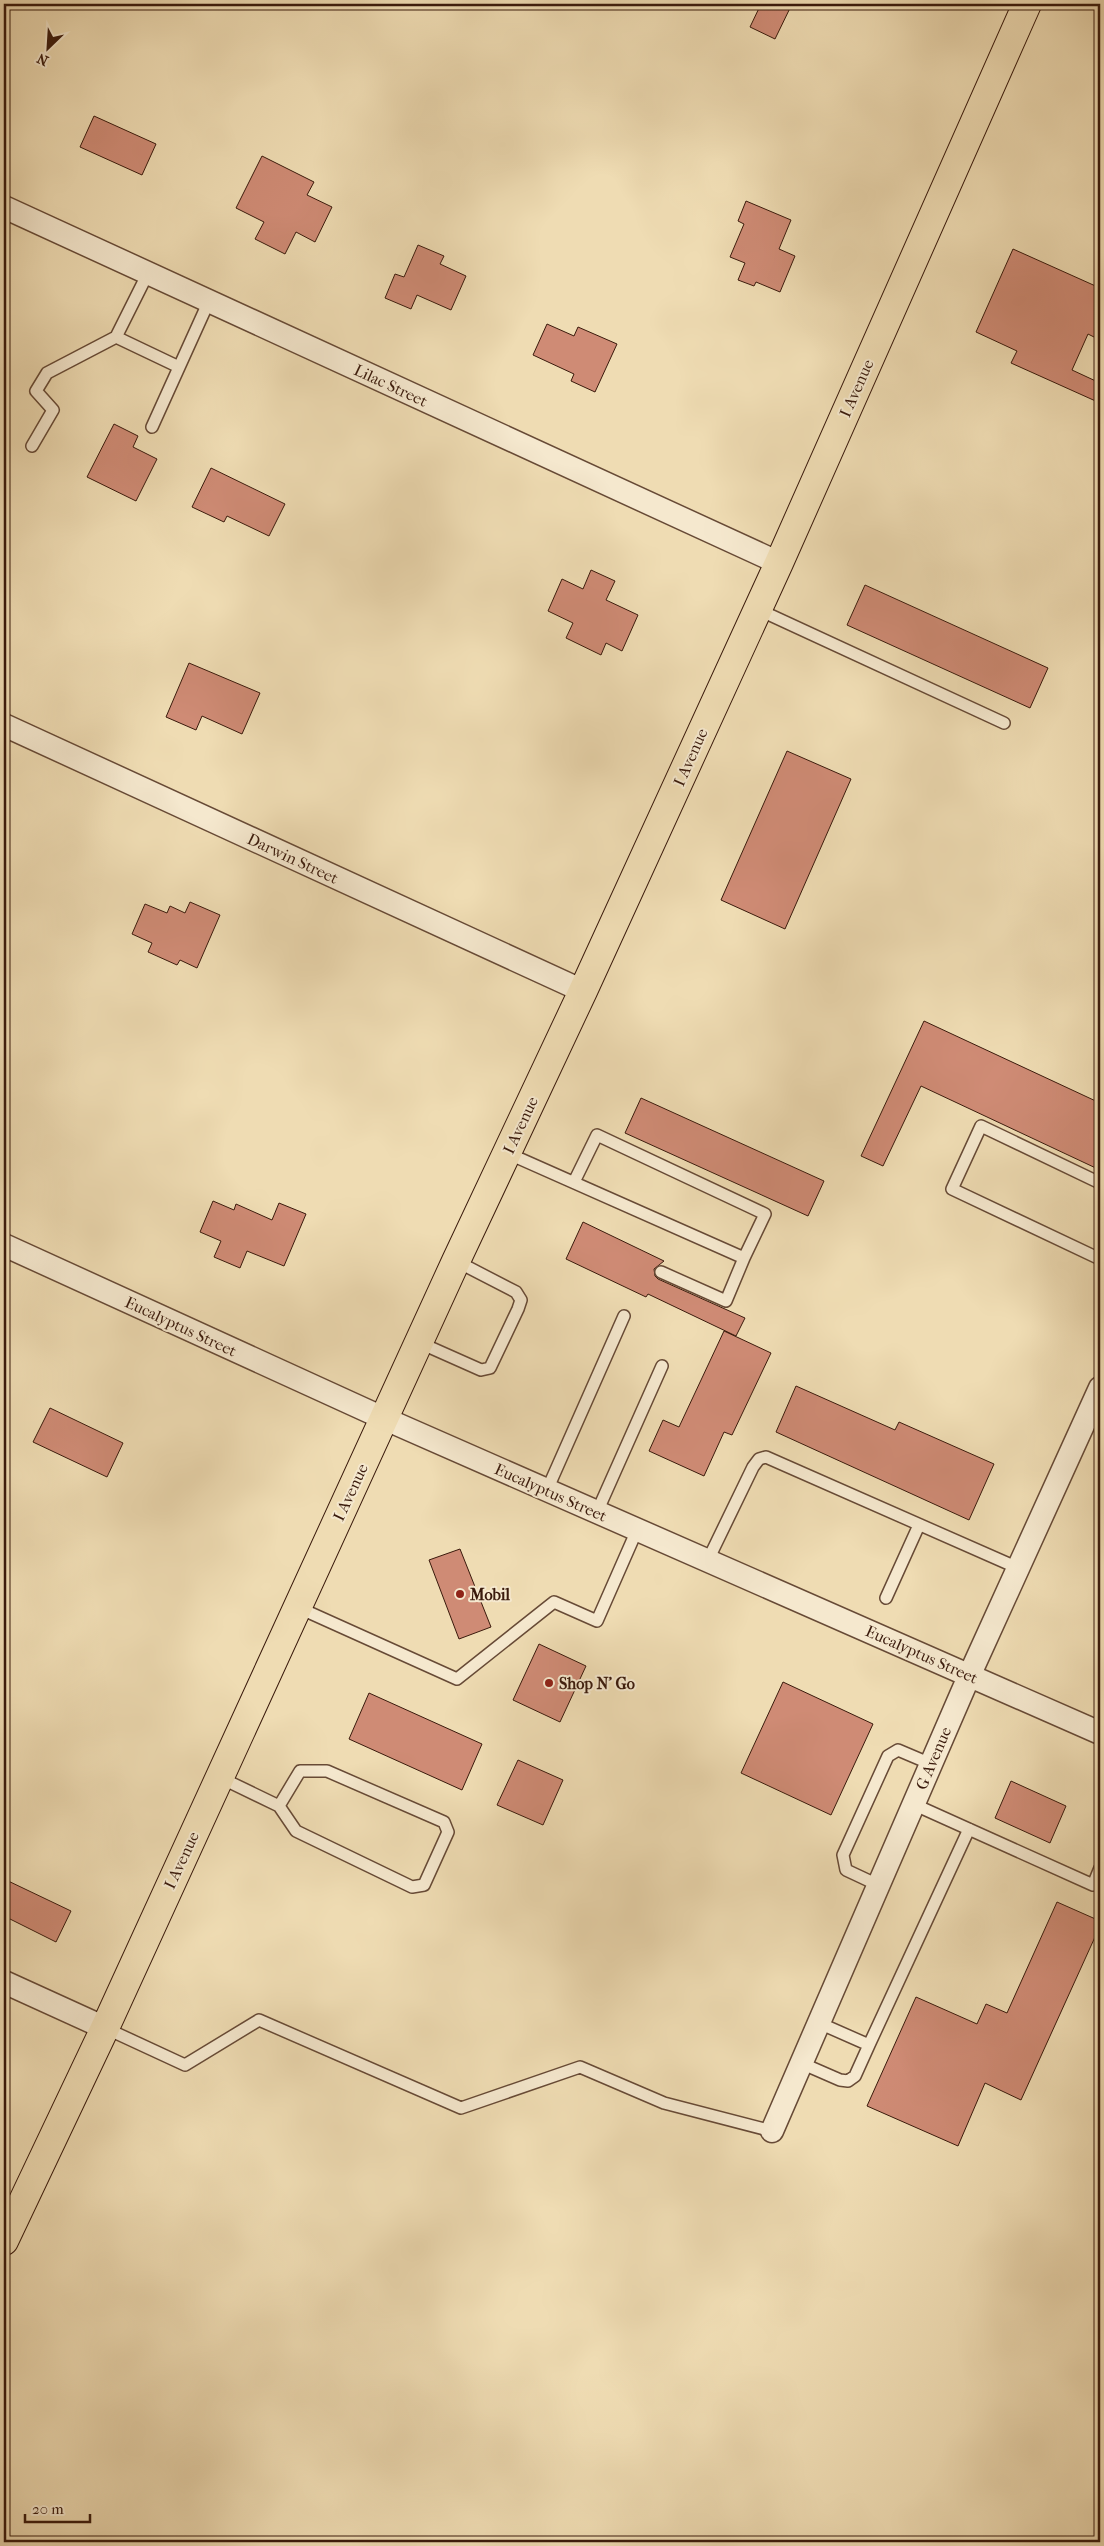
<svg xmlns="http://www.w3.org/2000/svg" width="1104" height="2546" font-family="'IM FELL French Canon',serif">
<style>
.building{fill:#cf8b75;stroke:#3a1a0c}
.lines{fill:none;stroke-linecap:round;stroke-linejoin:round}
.lane-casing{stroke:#674a36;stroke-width:14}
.street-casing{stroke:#674a36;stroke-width:25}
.primary-casing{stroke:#3a1a0c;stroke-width:30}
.lane{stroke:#f5e8ce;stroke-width:11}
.street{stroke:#f5e8ce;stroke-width:22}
.primary{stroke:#efdcb3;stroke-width:28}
.poi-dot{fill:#8f2418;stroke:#f5e8ce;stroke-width:2}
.labels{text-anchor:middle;stroke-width:4;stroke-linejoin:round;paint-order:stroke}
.street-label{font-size:16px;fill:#3a1a0c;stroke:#f5e8ce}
.poi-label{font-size:16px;font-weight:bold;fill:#3a1a0c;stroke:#f5e8ce;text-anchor:start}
</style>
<rect width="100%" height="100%" fill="#efdcb3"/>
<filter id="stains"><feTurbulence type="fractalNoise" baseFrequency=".004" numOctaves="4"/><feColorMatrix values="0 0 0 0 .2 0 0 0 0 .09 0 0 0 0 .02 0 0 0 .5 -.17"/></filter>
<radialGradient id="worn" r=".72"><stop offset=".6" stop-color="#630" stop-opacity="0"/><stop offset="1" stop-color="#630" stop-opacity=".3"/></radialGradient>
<!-- building -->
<path class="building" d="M761,4H792L775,39L750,27Z
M94,116L156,144L142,175L80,147Z
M262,156L314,182L307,195L332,207L315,242L296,232L285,254L255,239L264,222L236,208Z
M746,201L791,220L779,249L795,256L780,292L756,282L754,286L738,280L745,263L730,257L744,224L738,221Z
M418,245L444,256L440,264L466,276L451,310L417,295L411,309L385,298L395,274L404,277Z
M1013,249L1100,288V340L1088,334L1072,370L1100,383V403L1011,363L1017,351L976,332Z
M547,324L574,336L578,327L617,344L595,392L571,381L574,374L533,355Z
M114,424L138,436L133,447L157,459L136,501L87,477Z
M211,468L285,504L269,536L227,516L224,522L192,507Z
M591,570L615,581L606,600L638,615L622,651L606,643L601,655L566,638L573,623L548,611L562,579L583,589Z
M865,585L1048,668L1030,708L847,625Z
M189,663L260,693L242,734L202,716L196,730L166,717Z
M787,751L851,779L785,929L721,900Z
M190,902L220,915L197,968L180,960L177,965L148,952L152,943L132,934L145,904L167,913L170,906L185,913Z
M924,1021L1100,1103V1170L921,1086L883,1166L861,1156Z
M641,1098L824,1181L808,1216L625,1133Z
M213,1201L234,1210L236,1204L272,1220L279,1203L306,1214L284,1266L247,1251L240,1268L214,1257L221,1241L200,1232Z
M583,1222L664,1261L654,1269L655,1276L658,1279L745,1318L736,1336L648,1294L646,1297L566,1259Z
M724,1331L771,1353L732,1435L724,1432L704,1476L649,1451L663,1420L679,1427Z
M796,1386L895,1430L899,1422L994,1464L969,1520L776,1432Z
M50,1408L123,1443L107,1477L33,1442Z
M460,1549L491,1627L459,1639L429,1560Z
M539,1644L586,1666L560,1722L513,1700Z
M783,1682L873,1724L831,1815L741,1773Z
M369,1693L482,1744L462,1790L349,1739Z
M518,1760L563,1780L543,1825L497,1805Z
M1011,1781L1066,1806L1050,1843L995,1818Z
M4,1879L71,1911L56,1942L4,1916Z
M1057,1902L1100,1921V1926L1021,2100L985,2083L958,2146L867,2106L916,1997L977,2024L986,2004L1007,2013Z"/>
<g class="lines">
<defs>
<path id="lane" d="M148,273L116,337L179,367
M152,427L209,301
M32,446L53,410L36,391L47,373L116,337
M757,609L1004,723
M507,1153L744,1258L726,1301L661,1272
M574,1182L597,1135L765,1214L744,1258
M1100,1183L981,1126L952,1189L1100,1259
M418,1342L481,1370L490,1368L518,1309L521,1300L516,1292L456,1261
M547,1490L624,1316
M597,1512L662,1366
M708,1560L753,1467L759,1459L766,1457L1018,1568
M886,1598L919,1525
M297,1607L457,1679L554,1602L597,1621L637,1530
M219,1777L279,1806L296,1831L412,1887L424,1885L448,1832L444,1822L327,1771H300L279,1806
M913,1804L1093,1885L1100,1868
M878,1885L846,1870L843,1855L888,1756L898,1750L931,1764
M819,2023L869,2045L969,1829
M105,2028L185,2065L259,2020L461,2108L580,2067L664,2103L772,2131
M801,2063L840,2080L848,2081L855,2076L869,2045"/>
<path id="street" d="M4,207L779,563
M4,725L583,991
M4,1245L383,1418L1100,1733
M4,1982L105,2028
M772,2131L970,1674L1100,1388"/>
<path id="primary" d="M4,2241L105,2028L456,1261L583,991L779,563L1027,4"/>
</defs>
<!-- lane casing -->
<use href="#lane" class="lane-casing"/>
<!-- street casing -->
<use href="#street" class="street-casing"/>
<!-- primary casing -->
<use href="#primary" class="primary-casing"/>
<!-- lane -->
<use href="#lane" class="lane"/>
<!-- street -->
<use href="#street" class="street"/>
<!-- primary -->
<use href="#primary" class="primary"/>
</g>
<!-- markers -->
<g class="poi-dot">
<circle cx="460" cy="1594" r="5"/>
<circle cx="549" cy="1683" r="5"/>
</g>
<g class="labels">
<!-- street labels -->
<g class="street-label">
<text transform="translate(391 385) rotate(25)" y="6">Lilac Street</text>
<text transform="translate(856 388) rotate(-66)" y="6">I Avenue</text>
<text transform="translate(690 757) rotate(-66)" y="6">I Avenue</text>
<text transform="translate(293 858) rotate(25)" y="6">Darwin Street</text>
<text transform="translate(520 1125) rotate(-65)" y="6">I Avenue</text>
<text transform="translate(181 1326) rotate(25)" y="6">Eucalyptus Street</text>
<text transform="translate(350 1492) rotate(-65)" y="6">I Avenue</text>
<text transform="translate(551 1492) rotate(24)" y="6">Eucalyptus Street</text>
<text transform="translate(922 1654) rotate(24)" y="6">Eucalyptus Street</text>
<text transform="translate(933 1758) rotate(-67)" y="6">G Avenue</text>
<text transform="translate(181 1860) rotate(-65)" y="6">I Avenue</text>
</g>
<!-- poi labels -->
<g class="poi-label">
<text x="470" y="1600">Mobil</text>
<text x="559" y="1689">Shop N' Go</text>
</g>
</g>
<!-- margin -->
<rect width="1104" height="2546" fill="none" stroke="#efdcb3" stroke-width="20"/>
<rect x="5" y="5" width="1094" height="2536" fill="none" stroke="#3a1a0c" stroke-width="2.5"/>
<rect x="10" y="10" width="1084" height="2526" fill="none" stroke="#3a1a0c"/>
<!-- north arrow -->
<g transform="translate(48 48) rotate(205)" stroke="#f5e8ce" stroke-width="4" paint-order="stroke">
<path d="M0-4L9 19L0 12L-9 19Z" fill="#3a1a0c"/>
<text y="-8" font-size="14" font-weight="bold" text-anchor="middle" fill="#3a1a0c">N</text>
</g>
<!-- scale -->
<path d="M25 2514v8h65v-8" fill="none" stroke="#3a1a0c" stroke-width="2.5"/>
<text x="32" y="2514" font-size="15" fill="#3a1a0c" stroke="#f5e8ce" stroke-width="4" paint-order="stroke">20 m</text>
<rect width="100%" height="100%" filter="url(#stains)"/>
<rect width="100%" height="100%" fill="url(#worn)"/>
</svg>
